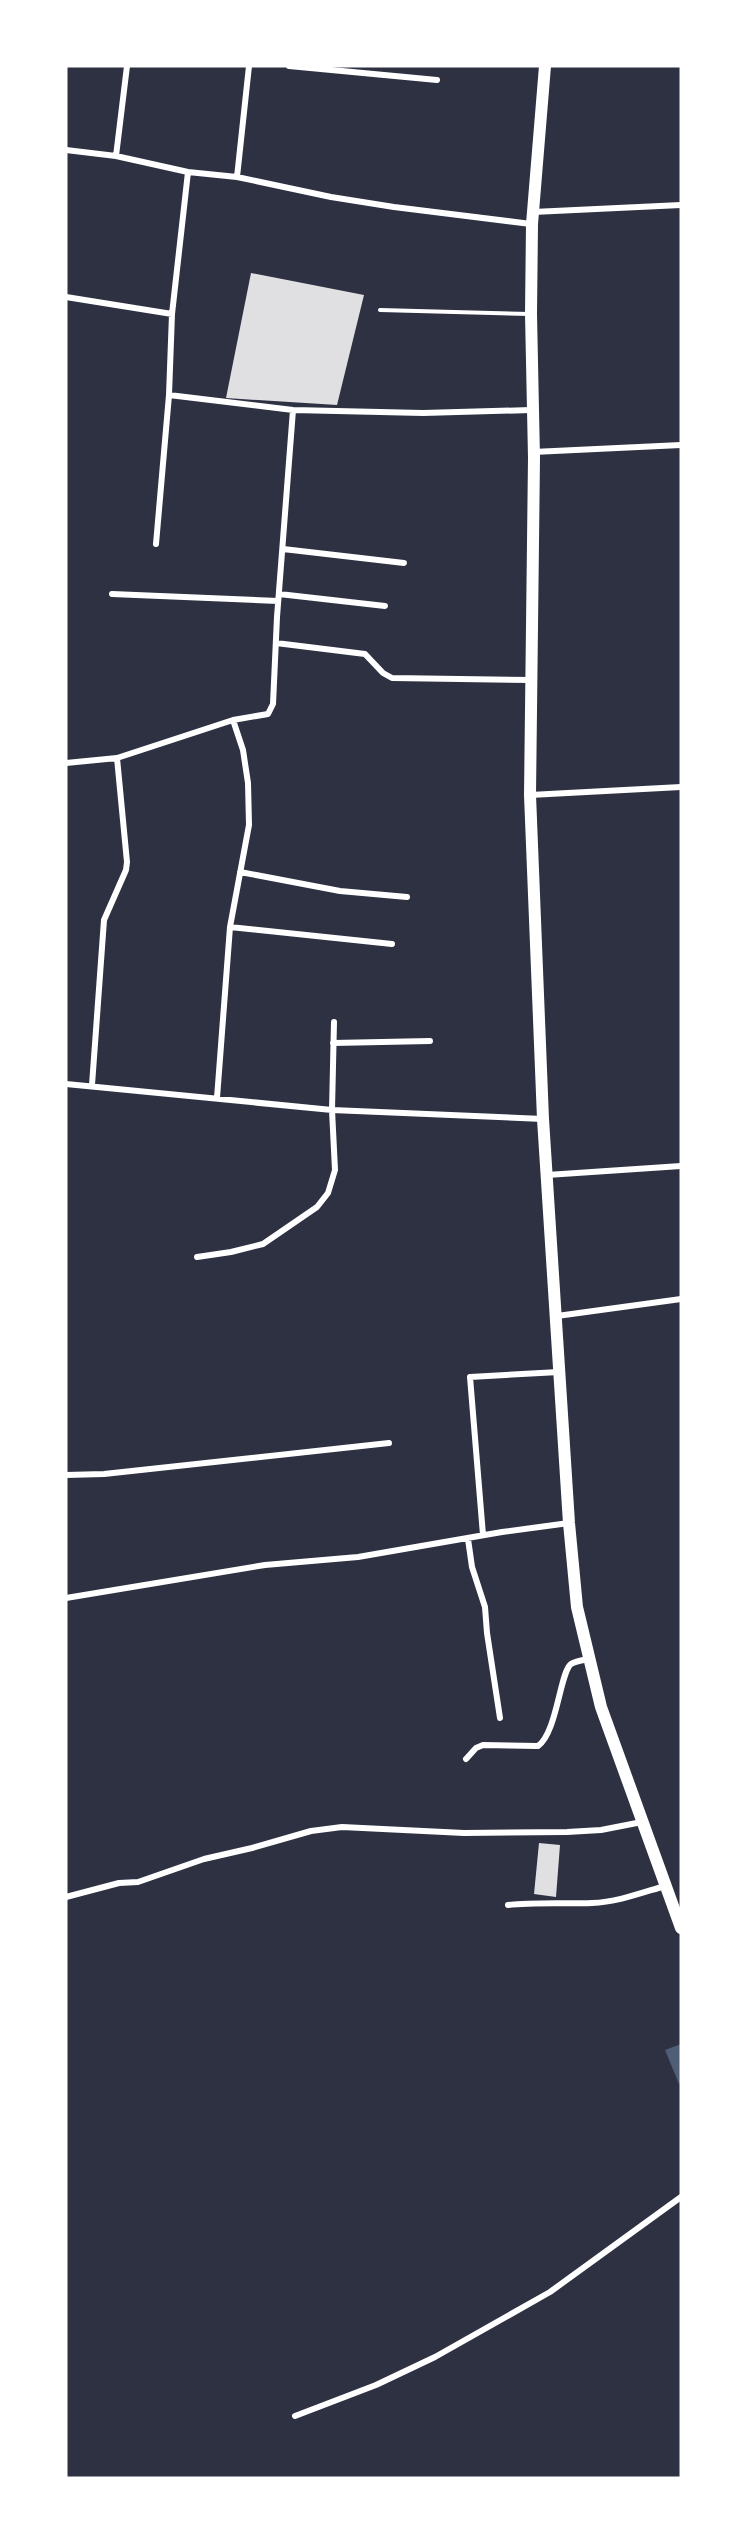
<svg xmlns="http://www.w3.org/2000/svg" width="747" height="2544" font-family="'DejaVu Sans',sans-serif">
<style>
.water{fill:#4f5d75}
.building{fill:#e0e0e3}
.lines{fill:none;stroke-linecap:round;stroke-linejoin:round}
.service{stroke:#fff;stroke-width:4}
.minor{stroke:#fff;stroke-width:6}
.secondary{stroke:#fff;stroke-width:12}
</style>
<rect width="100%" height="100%" fill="#2d3142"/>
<!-- water -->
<path class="water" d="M681,2044V2083L679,2084L665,2050Z"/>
<!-- building -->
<path class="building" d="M251,273L364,295L337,405L226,398Z
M539,1843L560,1845L556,1897L534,1894Z"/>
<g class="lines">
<!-- service -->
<path class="service" d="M380,310L530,314"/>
<!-- minor -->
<path class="minor" d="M289,66L437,80
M66,150L116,156L188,172L237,177L331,197L394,207L531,224
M116,156L127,66
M237,177L249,66
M533,212L681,205
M66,297L172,314
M169,395L293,410L423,413L531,410
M533,452L681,445
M156,544L169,395L172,314L188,172
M283,549L404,563
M112,594L278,601
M279,594L385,606
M276,643L365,654L383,673L392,678L532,680
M66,763L117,758L233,720L268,714L273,704L277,617L293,410
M530,795L681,787
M240,872L340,891L407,897
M230,927L392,944
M333,1043L430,1041
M66,1084L332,1110L543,1119
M92,1085L104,920L126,870L127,862L117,758
M217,1098L230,927L249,825L248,783L243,750L233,720
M547,1175L681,1166
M197,1257L231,1252L263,1244L317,1207L328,1193L335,1170L332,1110L334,1022
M557,1316L681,1299
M66,1475L104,1474L389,1443
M483,1535L470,1377L559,1372
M468,1539L472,1567L485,1607L487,1633L500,1718
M66,1598L265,1565L358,1557L502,1532L569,1523
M466,1759L476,1748L483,1745L538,1746C557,1733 560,1672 571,1664C576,1661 584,1660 589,1659
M66,1897L119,1883L138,1882L204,1859L252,1848L311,1831L342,1827L464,1833L567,1832L601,1830L642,1822
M508,1905C536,1902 564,1904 592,1903C617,1902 641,1893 665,1886
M295,2416L376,2385L435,2357L550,2292L681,2197"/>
<!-- secondary -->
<path class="secondary" d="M545,66L532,224L531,314L534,458L530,795L543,1119L569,1523L577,1607L601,1707L681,1928"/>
</g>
<!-- border -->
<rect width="747" height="2544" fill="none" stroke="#ffffff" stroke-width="135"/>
</svg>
